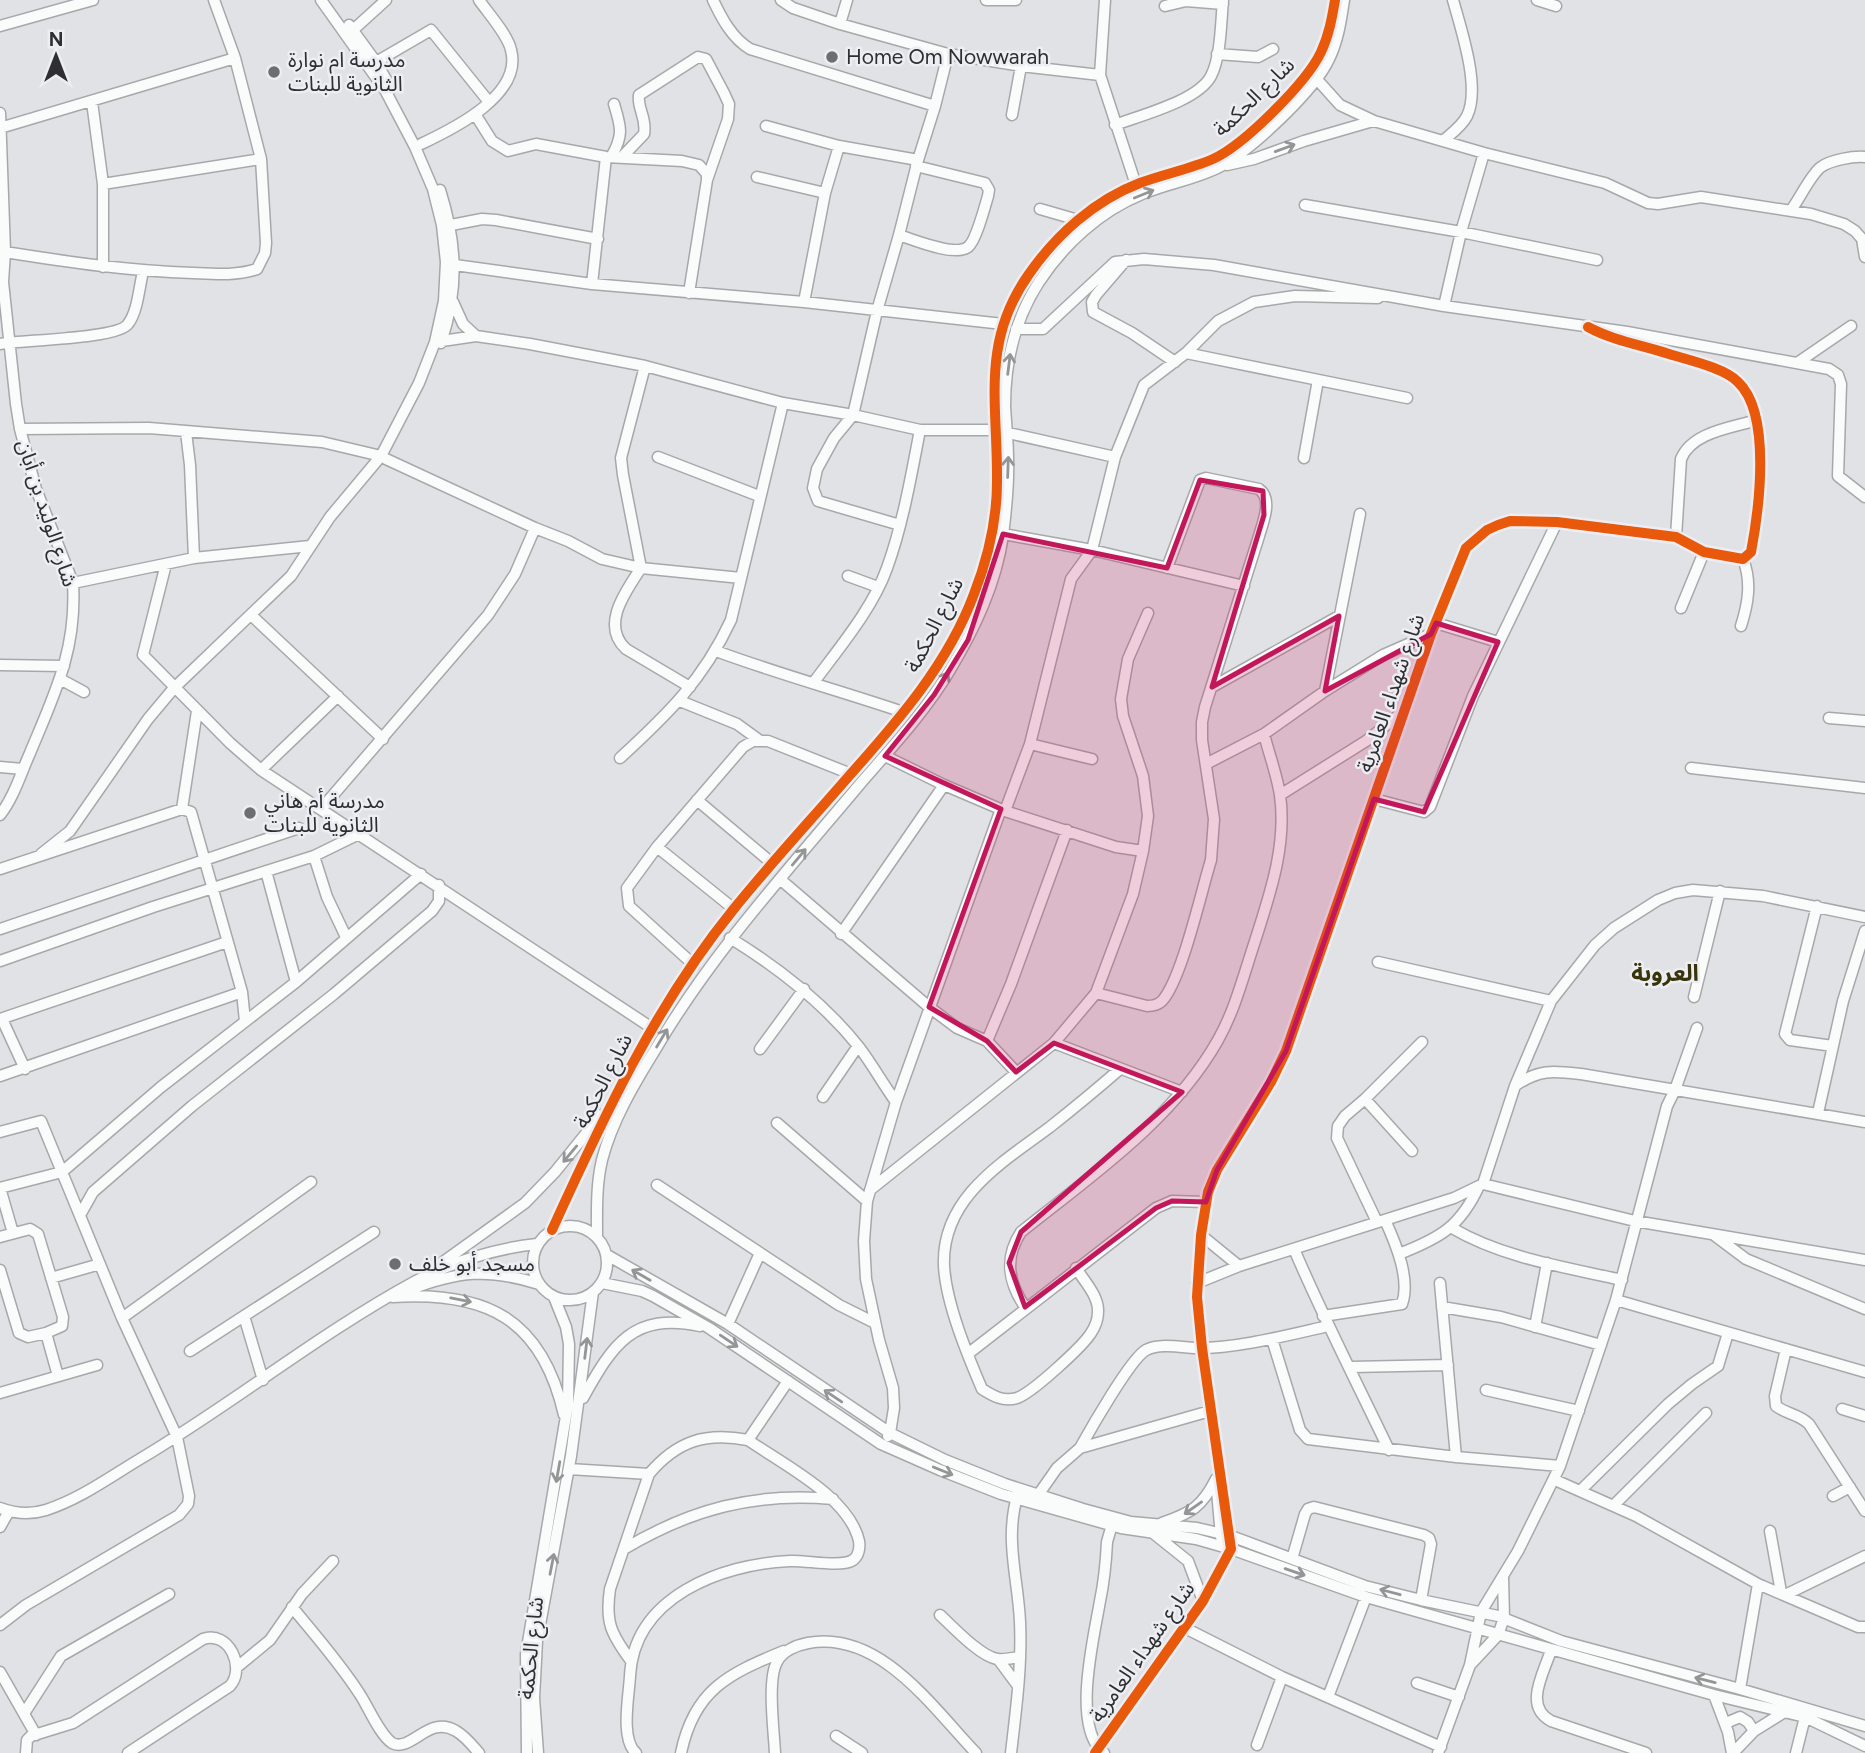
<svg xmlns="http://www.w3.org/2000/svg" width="1865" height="1753" font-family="Figtree,'Noto Sans Arabic',sans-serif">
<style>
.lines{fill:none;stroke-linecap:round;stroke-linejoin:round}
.minor-casing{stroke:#a8a8ab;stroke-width:13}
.minor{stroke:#fafbfb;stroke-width:10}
.cycleway-casing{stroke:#edeef3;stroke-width:15}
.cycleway{stroke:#e8590c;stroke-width:10}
.oneway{stroke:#949596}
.marked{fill:#c2185b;fill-opacity:0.2;stroke:#c2185b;stroke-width:5;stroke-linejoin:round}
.poi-dot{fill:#6d6e70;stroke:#edeef3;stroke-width:2.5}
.labels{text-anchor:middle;stroke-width:5;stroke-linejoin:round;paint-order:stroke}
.poi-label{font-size:21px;fill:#2f2f31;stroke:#edeef3;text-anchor:start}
.street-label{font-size:21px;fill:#2f2f31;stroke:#edeef3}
.neighbourhood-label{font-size:23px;font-weight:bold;fill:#39350a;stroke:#edeef3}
</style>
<rect width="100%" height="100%" fill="#e1e2e5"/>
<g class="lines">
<defs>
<path id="minor" d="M713,0C722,19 732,38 750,49L935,106
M781,0L793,8L840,24L948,54L1021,66L1100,75
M986,0H1016
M1105,0L1100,75L1136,185
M1537,0L1556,6
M1165,6L1186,1L1223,4
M840,24L847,0
M349,25L376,62L391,88
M0,26L93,0
M353,30L386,0
M1217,54L1258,57L1273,49
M376,62L431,30L489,102
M1313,75L1340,105L1374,121L1484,153L1605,183L1648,203L1658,204L1701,197L1811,214L1844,224L1855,231L1862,239L1865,257
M92,102L103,184V267
M0,113L5,252L3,282L16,404L20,429L36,489L73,583C77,649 55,693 30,753C21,773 14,797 0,815
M475,114L492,141L508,151L536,144L606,157L682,161L699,165L707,174V180
M1012,115L1021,66
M1115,125C1141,115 1198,101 1211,76C1221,57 1221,21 1223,0
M766,126L839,146L918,160
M0,128L235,58
M1444,140C1452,133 1462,126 1467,116C1481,88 1461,29 1453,0
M421,144C453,129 523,95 511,50C508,35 488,13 479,0
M611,157C624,135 621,127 614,104
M621,158L644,134C647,117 637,109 639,95L698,57L706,59L724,93L729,104L728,119L707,180L689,293
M1227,165L1254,159L1304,141L1373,121
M757,177L825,193
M103,184L261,159
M440,190C457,244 459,288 441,343
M1305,205L1461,232L1597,260
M1040,209L1078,220
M1791,210C1799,200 1811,174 1821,167C1831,160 1853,156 1865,157
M451,225L482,219L496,220L598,239
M899,235C914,240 955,257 968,247C976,241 985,206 988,196L989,190L985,183L916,166
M5,252C68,262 129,271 193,273C214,274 237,276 257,269L265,253L266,243L261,159L235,58L214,0
M1126,260L1096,295L1092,302L1093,312L1132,333L1175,362
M455,265L592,284L804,302L1003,324
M592,284L606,157
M453,302L463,324L476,336
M804,302L825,193L839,146
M1444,306L1461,232L1484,153
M1016,329H1043L1115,262L1144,259L1214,265L1444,306L1627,332L1829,369L1838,375L1841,384L1838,476L1865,497
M435,342L476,336L530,344L645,366L783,403L853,415L920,430H995L1115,457
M0,344C22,340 118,339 128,324C138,311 139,287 143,272
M1186,353L1407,398
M1797,363L1851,326
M645,366L621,458L623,475L641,568C626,591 600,625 626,649L690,687
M20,429L149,428L322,442L381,456
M186,432L190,465L194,558
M658,457L759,496
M1304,458L1318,380
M386,459L535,528L568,541L602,559L641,568L741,578
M900,525L818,501L813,488L817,469L834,438L853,415L877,311L899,235L918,160L935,106L948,54
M1003,534L1092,550L1244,586
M1676,537L1681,459C1692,432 1731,428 1757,420
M166,564L143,655L230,743L261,770L652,1028
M848,576L878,587
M73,583L194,558L310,546
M1681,608L1704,552
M251,615L383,739
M1436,623L1498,642
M1741,626C1748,604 1752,582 1743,559
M716,651C778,674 841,691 903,712
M0,665L64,666
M60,679L84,692
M814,682C839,648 873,608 887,568C903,524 911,476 920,430
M1212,687L1339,616
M1325,691L1360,514
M680,701L737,724L759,740
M1829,718L1865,721
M1030,744L1092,759
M885,756L944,785L1005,811L1116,847L1143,851
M620,758C668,714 703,680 731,620L783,403
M1206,764L1264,734L1325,691L1383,655L1431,634
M0,767L23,769
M1691,768L1865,788
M261,770L338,696
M1280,795L1366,741L1404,711
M1374,799L1424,812L1430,807L1473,696L1557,522
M697,800L773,864
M322,808L488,615L515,574L535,528
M182,809L197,711
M1005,811L1030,744L1071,579L1092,550L1115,457L1144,385L1186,353L1218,321L1254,302L1295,296L1378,298
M657,847L734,909
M41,854L70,831L148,719L174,688L291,576L330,517L381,456L419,383L435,342L444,301L446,262L442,225L433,189L415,147L385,90L321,0
M314,856L327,897L346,937
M0,869L182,809L191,812L242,992L245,1021
M266,871L296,982
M781,880L929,1007L957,1028L987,1041L1016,1072
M1817,906L1785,1034L1790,1040L1833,1046
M0,929L299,828
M841,934L944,785
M730,938C779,968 823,1002 859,1047C872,1064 883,1084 896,1102
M0,961L153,907L314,856L359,834
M1378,962L1551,1001
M694,965L629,906L627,888L657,847L743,747L753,741H768L851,774
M1096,993L1147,1006C1154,1006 1158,1005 1162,1001C1182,979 1201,892 1211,860L1214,819L1202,740V722L1205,707L1259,536C1263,522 1273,499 1259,489L1206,478L1200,480L1167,568
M1694,997L1720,891
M0,1019L227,942
M2,1019L25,1069
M987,1041L1011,984L1067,830
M1054,1043L1182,1092
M760,1049L804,989
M0,1076L242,992
M1516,1085C1540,1069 1553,1071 1581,1074L1865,1122
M823,1097L858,1046
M1365,1099L1412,1151
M1818,1113L1843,1001L1865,931
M777,1123L867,1201
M0,1132L41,1121L122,1318L177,1437L189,1496L188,1504L179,1515L26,1605L0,1625
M1483,1184L1635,1221L1865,1260
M657,1185L839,1305L875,1323
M0,1188L62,1172L161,1087L296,982L421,874
M0,1188L13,1233
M870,1190L1054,1043L1096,993L1133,894L1143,851L1148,816L1143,776L1123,716L1121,699L1128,659L1148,613
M80,1215L93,1192L192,1106L334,994L432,911L439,901V885
M1377,1222L1337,1138L1338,1126L1345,1116L1365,1099L1422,1042
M533 1263a37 37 0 1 1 74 0a37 37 0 1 1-74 0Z
M1452,1228C1503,1258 1565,1267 1622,1280
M552,1230C603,1118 655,1006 733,910C770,864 810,821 849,776C898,721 948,664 974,594C988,558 997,520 997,482C998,404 980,343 1029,274C1056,235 1095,200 1140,183C1164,174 1190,169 1213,159C1244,145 1307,82 1321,52C1329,35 1332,18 1335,0
M1201,1235L1239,1266
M1714,1235L1746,1259L1865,1309
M597,1236C597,1211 596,1185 602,1160C612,1121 634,1084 655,1050C712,953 788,870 860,784C892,747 925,712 950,670C975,628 996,584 1003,535C1006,511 1009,484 1008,459C1008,441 1006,424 1005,406C1005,362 1015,319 1039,282C1064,244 1100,211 1142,194C1168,183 1197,179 1221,166C1252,149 1315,90 1329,59C1338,41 1341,20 1344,0
M0,1237L30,1229L38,1234L63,1317L62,1326L46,1333L58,1376
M1294,1249C1323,1317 1357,1383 1389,1450
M1399,1254C1440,1238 1460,1227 1479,1186
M607,1255L728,1324L890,1433L945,1460L1005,1484L1083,1509L1131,1522L1197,1528L1231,1536L1365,1586L1421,1600L1498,1616L1561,1641L1740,1689L1865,1726
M436,1267L525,1203L555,1172L601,1115
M1076,1268C1084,1281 1099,1296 1098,1312C1098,1319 1095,1327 1091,1333C1083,1346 1032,1393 1017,1398C1003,1402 993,1396 982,1389C967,1354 946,1303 944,1266C941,1198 1003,1162 1050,1127C1074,1108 1097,1089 1120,1069
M0,1270L19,1333L28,1337L46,1333
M51,1278L100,1264
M602,1283L642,1291L653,1296L709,1328L881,1444L940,1470L1001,1494L1121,1528L1196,1539L1231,1549L1366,1597L1714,1695L1805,1717L1865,1746
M1197,1283L1239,1266L1454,1198L1483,1184L1515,1086L1551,1001L1595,945L1614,928L1658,900L1675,893L1693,890L1763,896L1865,917
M1440,1283L1456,1457
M409,1290C458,1271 488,1268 539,1284
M393,1297C487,1291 542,1319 564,1415
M1616,1300L1865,1372
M1025,1307C1008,1282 1004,1258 1021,1232C1091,1176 1173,1120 1218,1040C1235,1010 1244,974 1255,941C1270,894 1287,845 1280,795C1277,775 1269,754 1264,734
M1442,1307L1501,1317L1601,1345
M244,1316L263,1380
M1323,1316L1402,1304C1411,1279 1395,1242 1385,1220
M122,1318L311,1182
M728,1324L760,1253
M1535,1327L1547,1263
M1272,1339L1300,1430L1308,1439L1456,1457L1560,1466
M1786,1349L1775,1396L1776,1406C1786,1414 1799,1414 1809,1424L1865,1511
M190,1351L374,1232
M969,1353L1156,1208L1172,1201L1206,1202
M1351,1367L1448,1365
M1486,1390L1579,1411
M0,1393L97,1365
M583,1398C613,1344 633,1312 700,1326
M1842,1409L1865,1416
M888,1436L890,1433L894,1408L893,1388L879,1340L866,1279L864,1241L867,1201L896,1102L1001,809
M1080,1448C1090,1430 1131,1358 1146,1350C1159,1343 1180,1347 1194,1348C1235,1349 1288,1335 1328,1326
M569,1469L649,1474L610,1589C605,1622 611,1634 631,1661
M649,1474C677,1441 705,1432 748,1440
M1216,1479L1221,1537
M1555,1480L1636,1516L1758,1584L1858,1627H1865
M1580,1491L1668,1404L1692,1384L1718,1366L1728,1333
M1833,1496L1850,1487
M1036,1498L1057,1468L1080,1448L1210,1411
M1614,1505L1706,1413
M0,1508C16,1514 30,1515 46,1510C80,1499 110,1477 140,1459C234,1403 320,1333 416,1281C452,1262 497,1248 537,1244
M1162,1523C1191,1513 1202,1507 1216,1479
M0,1527L9,1511
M1770,1531L1781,1592
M1153,1533L1188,1561L1203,1601
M624,1549C691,1509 755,1492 833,1499
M1292,1559L1305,1514L1308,1509L1314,1507L1424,1535L1429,1538L1431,1544L1421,1600
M1785,1595L1865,1556
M292,1607C315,1635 339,1662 359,1693C368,1706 379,1734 392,1743C411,1753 429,1714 456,1731C465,1736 472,1745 479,1753
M940,1615C953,1627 980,1656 997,1659C1004,1660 1012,1658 1019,1657
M1185,1628L1282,1677L1441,1747
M1551,1650C1544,1673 1523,1706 1551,1721L1646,1753
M998,1659L1018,1686
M1470,1665L1498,1635L1504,1618L1503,1577
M236,1668L270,1640L302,1594L333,1561
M0,1672L36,1735
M1417,1683L1459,1697
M1740,1689L1758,1584
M1714,1695L1728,1732L1732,1753
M1328,1697L1366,1597
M25,1712L61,1656L169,1594
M1726,1723L1740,1717L1748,1722L1754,1731
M836,1736L862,1753
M1257,1745L1282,1677
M26,1753L27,1740L31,1736L73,1723L203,1639C229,1630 246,1668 230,1686L128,1753
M527,1753L526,1654L568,1404L569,1344L566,1327L554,1297
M538,1753L534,1698L537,1641L571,1456L593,1292
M636,1753C620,1739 629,1696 630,1676C634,1597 721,1564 790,1561C806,1560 841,1568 853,1560C859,1556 860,1547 859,1541C849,1497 784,1465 748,1440L788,1381
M681,1753C694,1690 728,1674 784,1651
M775,1753C774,1732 767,1679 777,1662C782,1651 797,1645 808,1643C880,1630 932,1707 976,1753
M1011,1753C1016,1710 1022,1666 1020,1622C1018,1577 1004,1539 1018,1493
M1095,1753L1203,1601L1231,1549L1202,1348L1197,1297L1201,1235L1208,1192L1217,1170L1271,1082L1286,1051L1431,634L1466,548L1487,530L1498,525L1510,521L1557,522L1676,537L1704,552L1743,559L1751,552C1759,510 1772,414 1738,382C1725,368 1688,360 1669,354C1642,345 1614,341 1588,327
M1104,1753C1071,1728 1094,1637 1100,1601C1104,1582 1106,1562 1107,1542L1113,1521
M1438,1753L1470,1665L1481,1612L1518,1551L1560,1466L1616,1300L1667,1106L1675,1090L1697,1028
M1733,1753L1754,1731L1786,1711
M1796,1753L1805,1717"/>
</defs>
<!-- minor casing -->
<use href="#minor" class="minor-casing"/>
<!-- minor -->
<use href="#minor" class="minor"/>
<defs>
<path id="cycleway" d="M552,1230C603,1118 655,1006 733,910C770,864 810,821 849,776C898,721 948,664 974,594C988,558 997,520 997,482C998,404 980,343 1029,274C1056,235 1095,200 1140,183C1164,174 1190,169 1213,159C1244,145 1307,82 1321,52C1329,35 1332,18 1335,0
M1095,1753L1203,1601L1231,1549L1202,1348L1197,1297L1201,1235L1208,1192L1217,1170L1271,1082L1286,1051L1431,634L1466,548L1487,530L1498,525L1510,521L1557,522L1676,537L1704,552L1743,559L1751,552C1759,510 1772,414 1738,382C1725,368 1688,360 1669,354C1642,345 1614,341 1588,327"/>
</defs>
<!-- cycleway casing -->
<use href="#cycleway" class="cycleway-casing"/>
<!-- cycleway -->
<use href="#cycleway" class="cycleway"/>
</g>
<!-- one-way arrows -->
<defs><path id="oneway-shaft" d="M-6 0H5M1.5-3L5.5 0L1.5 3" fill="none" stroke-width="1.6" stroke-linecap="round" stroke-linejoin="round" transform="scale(1.75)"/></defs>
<g class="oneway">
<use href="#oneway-shaft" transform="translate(1285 148) rotate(-20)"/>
<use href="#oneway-shaft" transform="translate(1144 194) rotate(-22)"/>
<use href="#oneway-shaft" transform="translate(1009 364) rotate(-83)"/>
<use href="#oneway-shaft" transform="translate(1008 467) rotate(-88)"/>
<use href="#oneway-shaft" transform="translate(943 681) rotate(-58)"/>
<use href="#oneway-shaft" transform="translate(799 857) rotate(-50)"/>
<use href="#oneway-shaft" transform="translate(662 1038) rotate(-59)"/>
<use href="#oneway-shaft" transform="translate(570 1154) rotate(130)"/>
<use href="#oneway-shaft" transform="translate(641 1275) rotate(-150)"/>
<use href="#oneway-shaft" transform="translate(461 1300) rotate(11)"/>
<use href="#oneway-shaft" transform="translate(729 1341) rotate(34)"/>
<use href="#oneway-shaft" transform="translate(586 1348) rotate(-83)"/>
<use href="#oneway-shaft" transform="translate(833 1396) rotate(-146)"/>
<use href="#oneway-shaft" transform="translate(943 1471) rotate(22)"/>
<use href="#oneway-shaft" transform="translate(558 1472) rotate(100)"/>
<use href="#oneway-shaft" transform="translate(1193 1508) rotate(145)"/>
<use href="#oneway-shaft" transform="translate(552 1564) rotate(-79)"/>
<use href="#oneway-shaft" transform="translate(1295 1572) rotate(19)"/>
<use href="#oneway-shaft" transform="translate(1390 1592) rotate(-165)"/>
<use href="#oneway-shaft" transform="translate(1705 1680) rotate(-166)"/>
</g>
<!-- marked area -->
<path class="marked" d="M1200,480L1263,491L1264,515L1212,687L1339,616L1325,691L1431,634L1436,623L1498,642L1424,812L1374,799L1286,1051L1217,1170L1206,1202L1172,1201L1156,1208L1025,1307L1009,1263L1021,1232L1182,1092L1054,1043L1016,1072L987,1041L929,1007L1001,809L885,756L934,695L968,640L1003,534L1167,568Z"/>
<!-- markers -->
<g class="poi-dot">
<circle cx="832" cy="57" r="7"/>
<circle cx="274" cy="72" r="7"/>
<circle cx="250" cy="813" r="7"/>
<circle cx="395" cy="1264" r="7"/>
</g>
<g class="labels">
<!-- poi labels -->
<g class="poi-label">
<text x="846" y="64">Home Om Nowwarah</text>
<text x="288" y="67">مدرسة ام نوارة<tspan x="288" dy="24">الثانوية للبنات</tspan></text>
<text x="264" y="808">مدرسة أم هاني<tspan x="264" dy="24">الثانوية للبنات</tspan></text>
<text x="409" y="1271">مسجد أبو خلف</text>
</g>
<!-- street labels -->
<g class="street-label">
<text transform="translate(1254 97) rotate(-44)" y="7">شارع الحكمة</text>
<text transform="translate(47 513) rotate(72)" y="7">شارع الوليد بن أبان</text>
<text transform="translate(934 625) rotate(-63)" y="7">شارع الحكمة</text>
<text transform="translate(1391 693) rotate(-71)" y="7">شارع شهداء العامرية</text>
<text transform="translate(603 1081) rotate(-63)" y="7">شارع الحكمة</text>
<text transform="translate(531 1648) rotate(-84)" y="7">شارع الحكمة</text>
<text transform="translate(1142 1652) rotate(-55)" y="7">شارع شهداء العامرية</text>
</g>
<!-- neighbourhood labels -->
<g class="neighbourhood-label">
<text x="1665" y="981">العروبة</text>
</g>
</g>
<!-- north arrow -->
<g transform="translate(56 56)" stroke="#edeef3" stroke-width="5" paint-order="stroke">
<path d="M0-5L12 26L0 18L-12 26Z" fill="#2f2f31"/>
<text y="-10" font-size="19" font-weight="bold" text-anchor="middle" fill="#2f2f31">N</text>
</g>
</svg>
